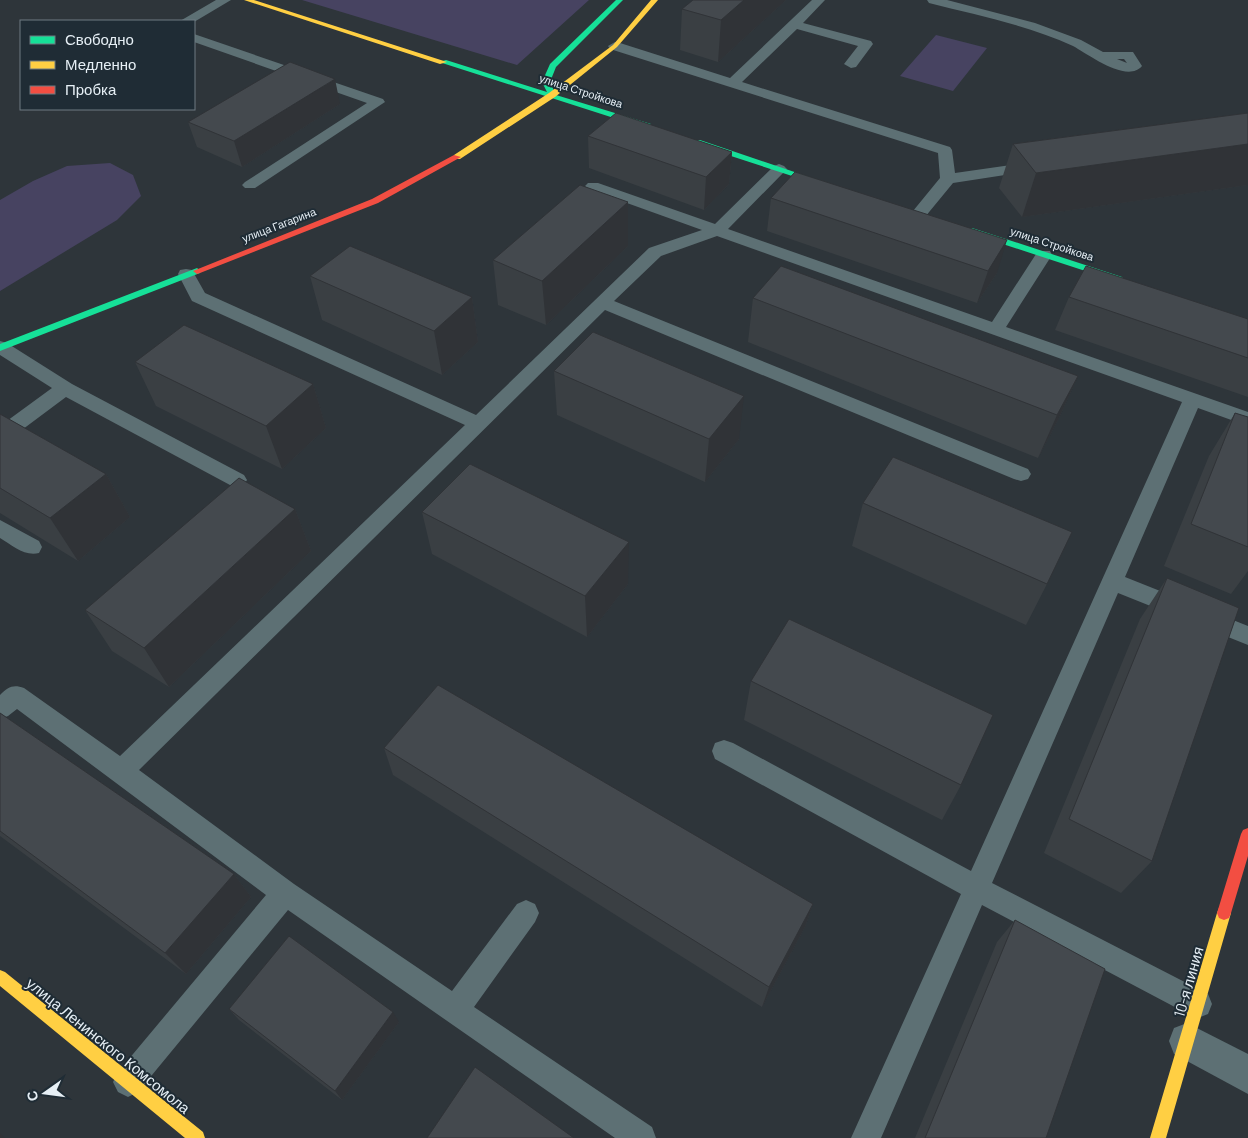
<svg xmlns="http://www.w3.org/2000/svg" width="1248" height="1138" font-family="Barlow,sans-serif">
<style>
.green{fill:#474361}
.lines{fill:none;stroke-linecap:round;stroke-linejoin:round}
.lane{fill:#5d7074;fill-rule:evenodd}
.street{fill:#5d7074;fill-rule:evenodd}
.fast{fill:#16e098;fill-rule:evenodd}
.slow{fill:#ffcf43;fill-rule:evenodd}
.jam{fill:#f24e42;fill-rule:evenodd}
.wall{fill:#3a3f43}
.shaded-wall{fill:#303337}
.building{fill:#44494e;stroke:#303337}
.labels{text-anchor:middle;stroke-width:4;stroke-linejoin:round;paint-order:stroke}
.far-street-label{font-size:11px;fill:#e6eff5;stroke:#1f2c35}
.near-street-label{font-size:15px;fill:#e6eff5;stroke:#1f2c35}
</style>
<rect width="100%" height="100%" fill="#2e353a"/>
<!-- green -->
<path class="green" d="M302,0H589L517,65Z
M936,35L987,48L953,91L900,76Z
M110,163L133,175L141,196L117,220L0,291V200L33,181L67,166Z"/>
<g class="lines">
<!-- lane -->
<path class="lane" d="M216,0H231L194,22L180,21Z
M812,0H825L803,23L871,41L873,44L856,67L851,68L844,64L858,46L797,29L742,82L950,147L952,150L955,173L1032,162L1037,164L1040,167L1037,170L953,183L925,217H913L911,214L913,211L940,178L938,153L610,49L608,46L615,42L620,43L730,78Z
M927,0H947L1035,23L1081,40L1103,52H1133L1142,66C1127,84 1088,54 1073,46C1028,25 976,15 929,3ZM1117,59H1124L1127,63Z
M194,34L383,99L385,102L255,188H245L242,185L245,182L367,103L194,42Z
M779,164L784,166L787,169L784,172L728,229L992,322L1038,251H1050L1052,255L1006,327L1248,412V426L1198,408L1125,577L1248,626V645L1118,593L992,883L1208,994L1212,1004L1208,1014L1198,1018L1188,1014L982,905L881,1138H851L961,894L715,759L712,751L715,743L724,740L733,743L971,871L1182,402L717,236L661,256L614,301L1028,469L1031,474L1028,479L1021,481L1014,479L605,310L139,770L294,884L452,991L517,904L526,900L535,904L539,913L535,922L474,1007L652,1127L656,1138H615L288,910L138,1092L128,1097L118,1092L113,1082L118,1072L266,895L17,709L8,716L0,719V695C8,687 13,684 24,688L120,756L465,425L192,301L178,274L180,270L186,269L192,270L205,293L476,415L649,248L702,230L588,189L585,186L588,183H598L715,224L774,166Z
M0,341L7,343L72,384L244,475L247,480L244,485L237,487L230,485L66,397L7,441L0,443V426L52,388L0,355Z
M0,520L39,541L42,547L39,553C25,557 12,545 0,538Z"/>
<!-- street -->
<path class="street" d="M1187,1023L1248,1054V1094L1174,1054L1169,1041L1174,1028Z"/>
<!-- fast -->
<path class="fast" d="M616,0H623L556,67L550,82L556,95L651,124V128H645L439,62L446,60L547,92L542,82L550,64Z
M694,140H700L833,185L826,187L694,144Z
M972,228L1122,277L1123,279L1119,282L1116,281L969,233V229Z
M197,268L201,271L200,273L0,351V344Z"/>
<!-- slow -->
<path class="slow" d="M244,0H254L447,62L440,64Z
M651,0H658L617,47L555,97L460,159H454V155L549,93L613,45Z
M1224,906L1229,908L1231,913L1166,1138H1150L1217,913L1219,908Z
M0,970L5,972L203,1132L205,1138H185L0,986Z"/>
<!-- jam -->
<path class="jam" d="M454,155L461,157L378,203L200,273L197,274L193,271L372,199Z
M1248,828V856L1231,913L1229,918L1224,920L1219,918L1217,913L1241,834L1243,830Z"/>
</g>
<!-- wall -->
<path class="wall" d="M786,0L718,62L680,50L682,9Z
M340,104L242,167L197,147L188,122Z
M1248,113V185L1022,217L999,188L1013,144Z
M588,136L732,152L729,184L704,210L589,168Z
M771,198L997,273L977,303L767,231Z
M628,246L546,325L498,305L493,260Z
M310,276L472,297L478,342L442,375L322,320Z
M1069,297L1248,319V397L1055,330Z
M753,298L1078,376L1058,420L1038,458L748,342Z
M135,362L313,384L326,428L282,469L156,406Z
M554,371L739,439L705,482L557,415Z
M1235,413L1248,417V571L1231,594L1164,566L1209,456Z
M0,414L106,474L130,517L78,561L0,513Z
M863,503L1047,584L1026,625L852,546Z
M295,509L311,551L169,687L112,651L85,610Z
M422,512L628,584L587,637L432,554Z
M1167,578L1152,861L1121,893L1044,853L1140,619Z
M751,681L961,785L942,820L744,720Z
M0,713L234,874L251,897L186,974L0,836Z
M384,748L813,904L805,927L762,1007L393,775Z
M1015,920L1046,1138H915L997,942Z
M229,1009L399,1022L342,1100L239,1020Z"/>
<!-- shaded-wall -->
<path class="shaded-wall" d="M744,0H786L718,62L721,20Z
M335,79L340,104L242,167L234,141Z
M1248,144V185L1022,217L1036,173Z
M732,152L729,184L704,210L706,177Z
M628,202V246L546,325L542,281Z
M1007,240L997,273L977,303L988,271Z
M472,297L478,342L442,375L434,331Z
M1078,376L1058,420L1038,458L1057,415Z
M313,384L326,428L282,469L266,426Z
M744,396L739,439L705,482L709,439Z
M106,474L130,517L78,561L50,518Z
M295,509L311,551L169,687L144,648Z
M629,542L628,584L587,637L585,596Z
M234,874L251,897L186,974L165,953Z
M813,904L805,927L762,1007L769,987Z
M393,1012L399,1022L342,1100L335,1091Z
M0,1133L5,1138H0Z"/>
<!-- building -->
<path class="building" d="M693,0H744L721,20L682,9Z
M290,62L335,79L234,141L188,122Z
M616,113L732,152L706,177L588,136Z
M1248,113V144L1036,173L1013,144Z
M795,172L1007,240L988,271L771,198Z
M580,185L628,202L542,281L493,260Z
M350,246L472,297L434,331L310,276Z
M781,266L1078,376L1057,415L753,298Z
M1086,266L1248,319V358L1069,297Z
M184,325L313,384L266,426L135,362Z
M593,332L744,396L709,439L554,371Z
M1235,413L1248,417V547L1191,524Z
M0,414L106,474L50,518L0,488Z
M893,457L1072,532L1047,584L863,503Z
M470,464L629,542L585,596L422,512Z
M239,478L295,509L144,648L85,610Z
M1167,578L1239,608L1152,861L1069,819Z
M789,619L993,715L961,785L751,681Z
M438,685L813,904L769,987L384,748Z
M0,713L234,874L165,953L0,831Z
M1015,920L1105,969L1046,1138H925Z
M289,936L393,1012L335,1091L229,1009Z
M475,1067L574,1138H427Z"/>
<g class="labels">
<!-- far-street labels -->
<g class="far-street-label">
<text transform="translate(581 91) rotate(18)" y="4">улица Стройкова</text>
<text transform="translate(279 225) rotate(-21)" y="4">улица Гагарина</text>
<text transform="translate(1052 244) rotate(18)" y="4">улица Стройкова</text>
</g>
<!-- near-street labels -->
<g class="near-street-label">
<text transform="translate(1189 982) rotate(-74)" y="5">10-я линия</text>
<text transform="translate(108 1046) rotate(39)" y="5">улица Ленинского Комсомола</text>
</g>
</g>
<!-- legend -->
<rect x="20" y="20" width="175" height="90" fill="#1f2c35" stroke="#6f7a82"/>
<rect x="30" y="36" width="25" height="8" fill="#16e098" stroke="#6f7a82"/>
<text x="65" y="45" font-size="15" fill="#e6eff5">Свободно</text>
<rect x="30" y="61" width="25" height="8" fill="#ffcf43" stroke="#6f7a82"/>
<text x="65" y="70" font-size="15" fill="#e6eff5">Медленно</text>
<rect x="30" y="86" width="25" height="8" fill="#f24e42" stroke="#6f7a82"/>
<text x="65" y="95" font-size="15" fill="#e6eff5">Пробка</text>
<!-- north arrow -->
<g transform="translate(45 1093) rotate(256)" stroke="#1f2c35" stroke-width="4" paint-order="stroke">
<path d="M0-4L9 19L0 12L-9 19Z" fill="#e6eff5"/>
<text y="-8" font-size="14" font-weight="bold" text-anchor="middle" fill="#e6eff5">С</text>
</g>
</svg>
